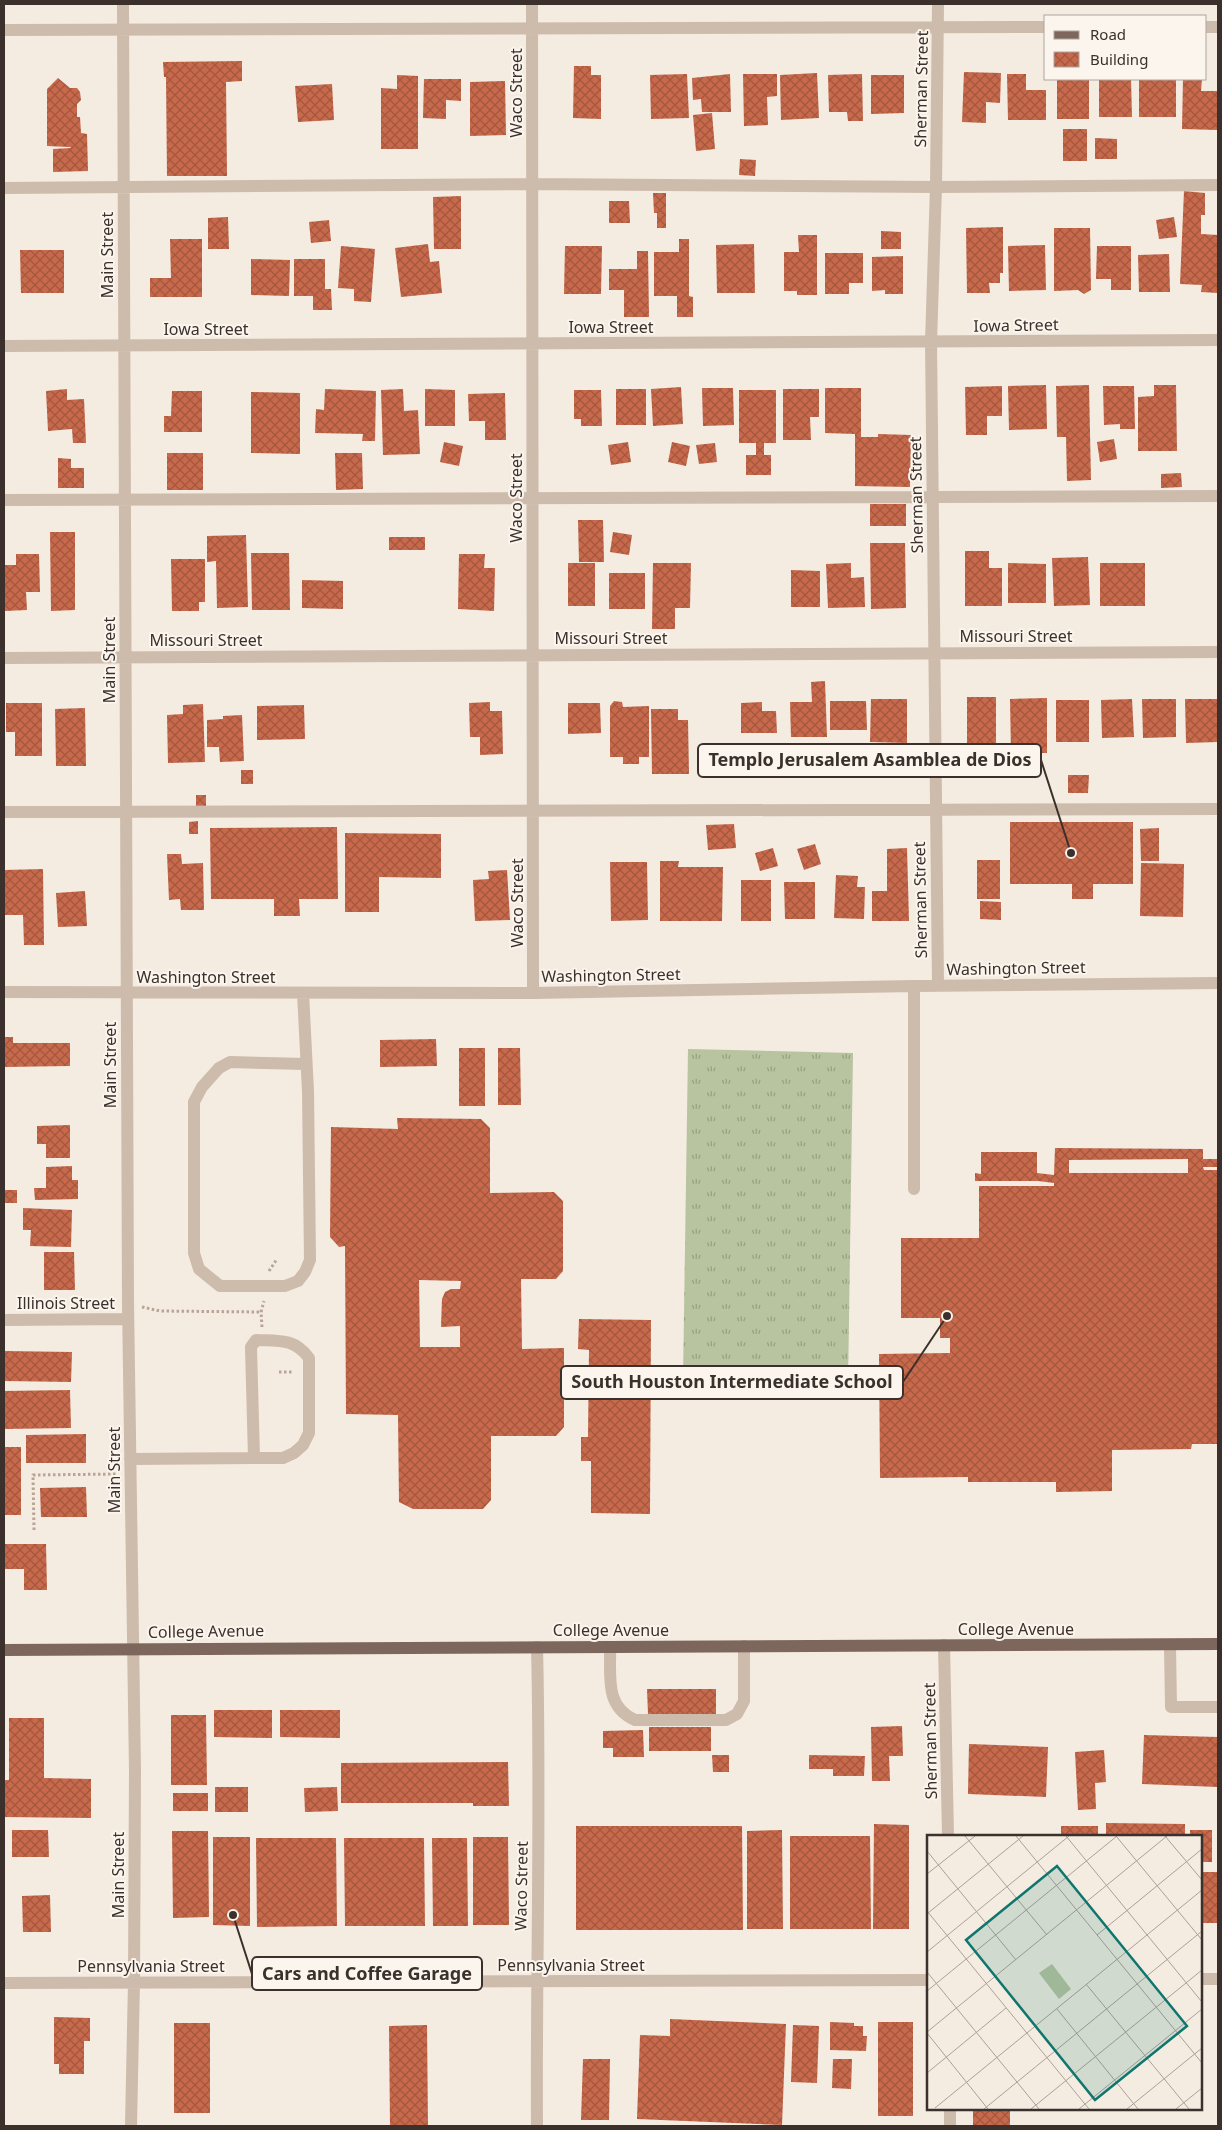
<svg xmlns="http://www.w3.org/2000/svg" width="1222" height="2130" font-family="'Noto Sans',sans-serif">
<style>
.grass{fill:url(#grass-tufts)}
.building{fill:url(#building-cross-hatch);fill-rule:evenodd}
.lines{fill:none;stroke-linecap:round;stroke-linejoin:round}
.path{stroke:#b9a596;stroke-width:3;stroke-dasharray:2.5 2.5;stroke-linecap:butt}
.minor{stroke:#cdbbac;stroke-width:12}
.major{stroke:#7d675c;stroke-width:12}
.labels{text-anchor:middle;stroke-width:4;stroke-linejoin:round;paint-order:stroke}
.street-label{font-size:16px;fill:#3b302b;stroke:#fbf5ee}
.inset-road{fill:none;stroke:#aaa098;stroke-width:1}
.view{fill:#0f766e;fill-opacity:0.15;stroke:#0f766e;stroke-width:2.5}
.inset-edge{fill:none;stroke:#3b302b;stroke-width:2.5}
.leader{fill:none;stroke:#3b302b;stroke-width:2}
.callout-dot{fill:#3b302b;stroke:#fbf5ee;stroke-width:2}
.callout{fill:#fbf5ee;stroke:#3b302b;stroke-width:2}
.callout-label{font-size:18px;text-anchor:middle;font-weight:bold;fill:#3b302b}
</style>
<defs>
<pattern id="grass-tufts" width="24" height="20" patternUnits="userSpaceOnUse" patternTransform="scale(1.25)"><rect width="24" height="20" fill="#b8c4a0"/><path d="M3 7l-1-3M5 7V3M7 7l1-3M15 17l-1-3M17 17v-4M19 17l1-3" fill="none" stroke="#97a083"/></pattern>
<pattern id="building-cross-hatch" width="8" height="8" patternUnits="userSpaceOnUse" patternTransform="scale(1.25)"><rect width="8" height="8" fill="#c8694b"/><path d="M0 0l8 8M0 8l8-8" fill="none" stroke="#a4573f"/></pattern>
</defs>
<rect width="100%" height="100%" fill="#f4ebe1"/>
<!-- grass -->
<path class="grass" d="M688,1049L853,1053L848,1385L683,1381Z"/>
<!-- building -->
<path class="building" d="M242,61V81L226,82L227,176H167L166,77H164L163,62Z
M574,66H591V75H601V119L573,118Z
M964,72L1001,73L1000,103L986,102V123L962,122Z
M817,73L819,118L781,120L780,75Z
M687,74L689,118L651,119L650,75Z
M730,74L731,112H702L701,99L693,100L692,78Z
M743,74H777V96L767,97L768,125L744,126Z
M862,74L863,121H848L847,112H829L828,75Z
M1007,74H1026V90H1046V120H1008Z
M397,75L418,76V149H381V88L397,89Z
M871,75H904V113L871,114Z
M58,78L70,88H77L80,92L81,100L77,104V117H80L81,133L87,134L88,171L53,172V149L71,148L70,147L47,146V89Z
M424,79H461V101L446,100V119L423,118Z
M1057,79H1089V119H1057Z
M1099,79H1131L1132,117H1099Z
M1139,79H1176V117H1139Z
M1183,79H1202L1201,91H1218L1217,130L1182,129Z
M505,81L506,135L470,136V82Z
M332,84L334,120L298,122L295,86Z
M712,113L715,149L696,151L693,115Z
M1063,129H1087V161H1063Z
M1095,138L1117,139V159H1095Z
M740,159L756,160L755,176L739,175Z
M1184,191L1205,193V215H1201V234L1218,235V293L1201,292L1202,285L1180,284Z
M653,193H666V228H657V213H654Z
M461,196V249H434L433,197Z
M609,201H629L630,223H609Z
M228,217L229,249H208V218Z
M1174,217L1177,237L1159,239L1156,220Z
M329,220L331,241L311,243L309,222Z
M1003,227V273H1000V283H989L990,293H967L966,228Z
M1054,228H1090L1091,290L1084,294L1078,290L1054,291Z
M881,231L901,232V249H881Z
M798,235H817V295H797V291H784V252H799Z
M170,239H202V297H150V278H171Z
M679,239H689V296L693,297V317H677V296H654V252H679Z
M428,244L430,262L439,261L442,293L401,297L395,248Z
M754,244L755,293H717L716,245Z
M1045,245L1046,290L1009,291L1008,246Z
M341,246L375,249L371,302L354,301V289L338,288Z
M565,246H602L601,294H564Z
M1097,246H1131V290H1111V279H1096Z
M20,250H64V293H21Z
M637,251H648L649,317H624V290H609V269H637Z
M825,253H863V283H849V294H825Z
M1169,254L1170,292H1139L1138,255Z
M903,256V294H885V290L872,291V257Z
M251,259L290,260L289,296L251,295Z
M294,259H325V289H331L332,310H313V296H294Z
M1046,385L1047,429L1009,430L1008,386Z
M1089,385L1091,480L1067,481L1066,437H1057L1056,386Z
M1154,385H1176L1177,451H1138V397L1154,396Z
M1002,386V416H987V435H966L965,387Z
M1103,386H1134L1135,429H1120V424L1104,425Z
M681,387L683,424L653,426L651,389Z
M702,388H733L734,425L703,426Z
M825,388H861V437H878V434L911,435L910,487L855,486V434L825,433Z
M67,389V400L84,399L86,443H73L72,429L48,431L46,391Z
M325,389L376,391L375,441H362L363,434L315,433L316,409L324,410Z
M403,389L404,411L418,410L420,454L383,455L381,390Z
M425,389L455,390V426H425Z
M616,389H646V425H616Z
M783,389H819V417H810L811,440H783Z
M574,390H601L602,426H581V419H574Z
M739,390H776V443H764V455H771V475H746V455H756V443H739Z
M172,391H202V432H164V416H171Z
M251,392L300,393V454L251,453Z
M505,393L506,440H485V421H469L468,394Z
M1114,439L1117,459L1100,462L1097,442Z
M444,442L463,446L459,466L440,462Z
M628,442L631,462L611,465L608,445Z
M672,442L690,446L686,466L668,462Z
M715,443L717,462L699,464L696,445Z
M167,453H203V490H167Z
M335,453H362L363,489L336,490Z
M58,458L71,459V468H84V488H58Z
M1181,473L1182,487L1161,488V474Z
M870,504H906V526H870Z
M578,520H603L604,562H579Z
M50,532H75V610L51,611Z
M613,532L632,535L629,555L610,552Z
M246,535L248,607L217,608L216,561L207,562V536Z
M389,537H425V550H389Z
M870,543H905L906,608L871,609Z
M965,551H989V568H1002V606H965Z
M251,553H289L290,610H252Z
M16,554H39L40,592H26L27,610L5,611L4,565H16Z
M459,554H485L484,568H495L494,611L458,609Z
M1088,557L1090,605L1054,606L1052,558Z
M171,559H205V602H199V611H172Z
M568,563H595V606H568Z
M653,563H691L690,608H675V629H652Z
M851,563V578L864,577L865,607L828,608L826,564Z
M1008,563L1046,564V603H1008Z
M1100,563H1145V606H1100Z
M791,570L820,571V607H791Z
M609,573H645V609H609Z
M302,580L343,581V609L302,608Z
M825,681L827,737H791L790,702H812L811,682Z
M967,697H996V754H989V778H967Z
M1047,698V753H1011L1010,699Z
M871,699H907V743L870,742Z
M1132,699L1134,737L1102,738L1101,700Z
M1142,699H1176V737L1143,738Z
M1185,699H1218V742L1186,743Z
M1056,700H1089V742H1056Z
M614,701L622,702L623,707L649,706V757H639V764H623V757H610V706Z
M830,701H866L867,730H830Z
M490,702V711H502L503,754L480,755V737H470L469,703Z
M762,702V711H776L777,733H741V703Z
M6,703H42V756H15V732H6Z
M568,703H600L601,733L568,734Z
M203,704L205,762L168,763L167,715L183,714V705Z
M304,705L305,739L257,740V706Z
M85,708L86,766H56L55,709Z
M651,709H678V720H688L689,774H652Z
M242,715L244,761L220,762L219,747H207V720L223,719V716Z
M241,770H253V784H241Z
M1068,775H1089L1088,793H1068Z
M196,795H206V806H196Z
M198,821V834H189V822Z
M1010,822H1133V884H1093V899H1072V884H1010Z
M734,824L736,848L708,850L706,825Z
M337,827L338,899H299L300,916H274V899H211L210,828Z
M1159,828V861H1141L1140,829Z
M345,833L441,834V878L379,877V912H345Z
M815,844L821,864L804,870L797,849Z
M773,848L778,866L760,871L755,853Z
M907,848L909,921H872V891H887V849Z
M167,854H181L182,864L203,863L204,910H181L180,899L169,900Z
M977,860H1000V899H977Z
M660,861H679L678,867H723L722,921H660Z
M610,862H647L648,920L611,921Z
M1141,863L1184,864L1183,917L1140,916Z
M43,869L44,945H24L23,915H5L4,870Z
M507,870L510,920L475,921L473,880L489,879L488,871Z
M836,875L858,876L857,887H865L864,919L834,918Z
M741,880H771V921H741Z
M784,882H815V919H785Z
M85,891L87,926L58,927L56,893Z
M980,901L1001,902V920L980,919Z
M4,1037H13V1043H70V1066L4,1067Z
M436,1039L437,1066L380,1067V1040Z
M459,1048H485V1106H459Z
M498,1048H520L521,1105H498Z
M397,1118L481,1119L490,1128V1193L554,1192L563,1201V1271L556,1279H521L522,1349L564,1348V1427L556,1436H491V1500L483,1509H413L399,1502L398,1415L346,1414L345,1246L339,1247L330,1237L331,1127L398,1129ZM419,1280L461,1281L460,1289H451L445,1292L442,1299L441,1327L460,1326V1347H420Z
M70,1125V1158H46V1144H37V1126Z
M1055,1148L1203,1149V1159H1218V1167H1203L1204,1170H1218V1444H1192L1191,1449L1112,1450V1491L1056,1492V1482H968V1477L880,1478L879,1354L950,1353V1338H940V1318H901V1238H979V1186H1054V1183L1038,1181H975V1173L981,1174V1152H1037V1173L1054,1175ZM1188,1159V1173H1069V1160Z
M72,1166V1180H78V1199L35,1200L34,1188H46V1167Z
M4,1190H17V1203H4Z
M23,1208L72,1210L71,1247L30,1246L31,1230H23Z
M44,1252H74L75,1290H44Z
M579,1319L651,1320L650,1514L591,1513V1461H581V1437H588L589,1350L578,1349Z
M4,1351L72,1352L71,1382L4,1381Z
M70,1390L71,1428L4,1429V1391Z
M86,1434V1463H26V1435Z
M4,1447H21V1515H4Z
M86,1487L87,1517H41L40,1488Z
M4,1544H46L47,1590H24V1569H4Z
M647,1689H716V1714H648Z
M214,1710H272V1738L214,1737Z
M280,1710H340V1738L280,1737Z
M171,1715H206L207,1785H171Z
M9,1718H44V1778L91,1779V1818L4,1817V1780H9Z
M902,1726L903,1756H889L890,1781H872L871,1727Z
M649,1727H711V1751H649Z
M643,1730L644,1757H613V1748H603V1731Z
M1144,1735L1218,1737V1787L1142,1784Z
M969,1744L1048,1747L1046,1797L968,1794Z
M1104,1750L1106,1782L1095,1783L1096,1809L1078,1810L1075,1752Z
M712,1755H729V1772H713Z
M809,1755L865,1756L864,1776H833V1769H809Z
M508,1762L509,1806H473V1803H341V1763Z
M215,1787H248V1812H215Z
M337,1787L338,1811L305,1812L304,1788Z
M173,1793H208V1811H173Z
M1106,1823L1185,1824V1836H1106Z
M874,1824L909,1825V1929H873Z
M576,1826H742L743,1930H576Z
M1061,1826H1098V1836H1061Z
M12,1830H48L49,1857H12Z
M782,1830L783,1929H747V1831Z
M1190,1830H1212V1862H1201V1836H1190Z
M172,1831H208L209,1917L173,1918Z
M790,1836H870L871,1929H790Z
M213,1837H250V1926L213,1925Z
M473,1837H508L509,1925H473Z
M256,1838H336L337,1926L257,1927Z
M344,1838H424L425,1926H345Z
M432,1838H467L468,1926H433Z
M1201,1872H1218V1923H1201Z
M50,1895L51,1932H23L22,1896Z
M54,2017L90,2018V2041H84V2074H59V2064H54Z
M670,2019L786,2024L782,2125L637,2119L640,2035L670,2036Z
M830,2022L854,2023V2026H863V2036H867L866,2051L830,2050Z
M878,2022H913V2116H878Z
M174,2023H210V2113H174Z
M427,2025L428,2126H390L389,2026Z
M793,2025L819,2026L817,2083L791,2082Z
M583,2059H610L609,2120H581Z
M833,2059H852L851,2089L832,2088Z
M973,2109H1010V2125H973Z"/>
<g class="lines">
<!-- path -->
<path class="path" d="M269,1271L277,1259
M142,1307L160,1311L261,1312
M262,1327L261,1312L264,1301
M279,1372H292V1374
M34,1530L33,1475L117,1474"/>
<!-- minor -->
<path class="minor" d="M123,4L128,1303L135,1771L134,1982L131,2126
M532,4L533,993
M938,4L936,187L931,342L938,985
M1206,27H1218
M4,30L1046,27
M4,188L532,184L936,187L1218,185
M4,346L1218,340
M4,500L1218,496
M4,658L1218,652
M4,812L1218,809
M4,992L533,993L914,986L1218,983
M303,993L308,1091L310,1260L305,1272L298,1281L285,1286H220L199,1269L194,1253V1102L202,1087L219,1068L230,1062L306,1064
M914,1189V986
M4,1320L128,1319
M256,1340C279,1341 294,1338 309,1358V1433L303,1445L294,1453L283,1458H254L251,1347Z
M130,1459L254,1458
M944,1645L948,1836
M1170,1646L1171,1707H1217
M610,1647C611,1676 604,1706 635,1720H726L737,1714L744,1701V1646
M1201,1979H1218
M4,1983L928,1980
M950,2109V2126
M537,2126C536,1966 541,1807 537,1647"/>
<!-- major -->
<path class="major" d="M4,1650C409,1645 813,1649 1218,1644"/>
</g>
<g class="labels">
<!-- street labels -->
<g class="street-label">
<text transform="translate(921 89) rotate(-89)" y="6">Sherman Street</text>
<text transform="translate(516 93) rotate(-90)" y="6">Waco Street</text>
<text transform="translate(107 255) rotate(-90)" y="6">Main Street</text>
<text transform="translate(1016 325) rotate(-1)" y="6">Iowa Street</text>
<text x="611" y="333">Iowa Street</text>
<text x="206" y="335">Iowa Street</text>
<text transform="translate(916 495) rotate(-91)" y="6">Sherman Street</text>
<text transform="translate(516 498) rotate(-90)" y="6">Waco Street</text>
<text x="1016" y="642">Missouri Street</text>
<text x="611" y="644">Missouri Street</text>
<text x="206" y="646">Missouri Street</text>
<text transform="translate(109 660) rotate(-90)" y="6">Main Street</text>
<text transform="translate(920 900) rotate(-91)" y="6">Sherman Street</text>
<text transform="translate(517 903) rotate(-90)" y="6">Waco Street</text>
<text transform="translate(1016 968) rotate(-1)" y="6">Washington Street</text>
<text transform="translate(611 975) rotate(-1)" y="6">Washington Street</text>
<text x="206" y="983">Washington Street</text>
<text transform="translate(110 1065) rotate(-90)" y="6">Main Street</text>
<text x="66" y="1309">Illinois Street</text>
<text transform="translate(114 1470) rotate(-90)" y="6">Main Street</text>
<text x="1016" y="1635">College Avenue</text>
<text x="611" y="1636">College Avenue</text>
<text transform="translate(206 1631) rotate(-1)" y="6">College Avenue</text>
<text transform="translate(930 1741) rotate(-91)" y="6">Sherman Street</text>
<text transform="translate(118 1875) rotate(-90)" y="6">Main Street</text>
<text transform="translate(521 1886) rotate(-89)" y="6">Waco Street</text>
<text x="571" y="1971">Pennsylvania Street</text>
<text x="151" y="1972">Pennsylvania Street</text>
</g>
</g>
<!-- overview -->
<g transform="translate(927 1835)">
<rect width="275" height="275" fill="#f4ebe1"/>
<path d="M125,129L144,154L132,164L112,138Z" fill="#b8c4a0"/>
<path class="inset-road" d="M38,1L120,100M89,1L275,228M139,1L275,167M189,1L275,105M238,1L275,45M0,16L89,125M0,39L48,1M0,76L162,274M1,78L96,1M170,100L275,14M0,117L142,1M0,137L112,274M159,149L262,274M0,156L190,1M130,174L211,274M0,197L240,1M0,198L61,274M0,238L79,173M8,273L275,55M57,274L275,96M104,274L275,135M152,274L275,174M200,274L275,213M249,274L275,253"/>
<path class="view" d="M130,31L260,191L168,265L39,105Z"/>
<rect width="275" height="275" class="inset-edge"/>
</g>
<!-- callouts -->
<path class="leader" d="M1071 853L1041 760M947 1316L903 1382M233 1915L252 1974"/>
<g class="callout-dot">
<circle cx="1071" cy="853" r="5"/>
<circle cx="947" cy="1316" r="5"/>
<circle cx="233" cy="1915" r="5"/>
</g>
<g class="callout">
<rect x="698" y="744" width="343" height="33" rx="5"/>
<rect x="561" y="1366" width="342" height="33" rx="5"/>
<rect x="252" y="1957" width="230" height="33" rx="5"/>
</g>
<g class="callout-label">
<text x="870" y="766">Templo Jerusalem Asamblea de Dios</text>
<text x="732" y="1388">South Houston Intermediate School</text>
<text x="367" y="1980">Cars and Coffee Garage</text>
</g>
<!-- border -->
<rect width="1222" height="2130" fill="none" stroke="#3b302b" stroke-width="10"/>
<!-- legend -->
<rect x="1044" y="15" width="162" height="65" fill="#fbf5ee" stroke="#aea6a0"/>
<rect x="1054" y="31" width="25" height="8" fill="#7d675c" stroke="#aea6a0"/>
<text x="1090" y="40" font-size="15" fill="#3b302b">Road</text>
<rect x="1054" y="52" width="25" height="15" fill="url(#building-cross-hatch)" stroke="#aea6a0"/>
<text x="1090" y="65" font-size="15" fill="#3b302b">Building</text>
</svg>
